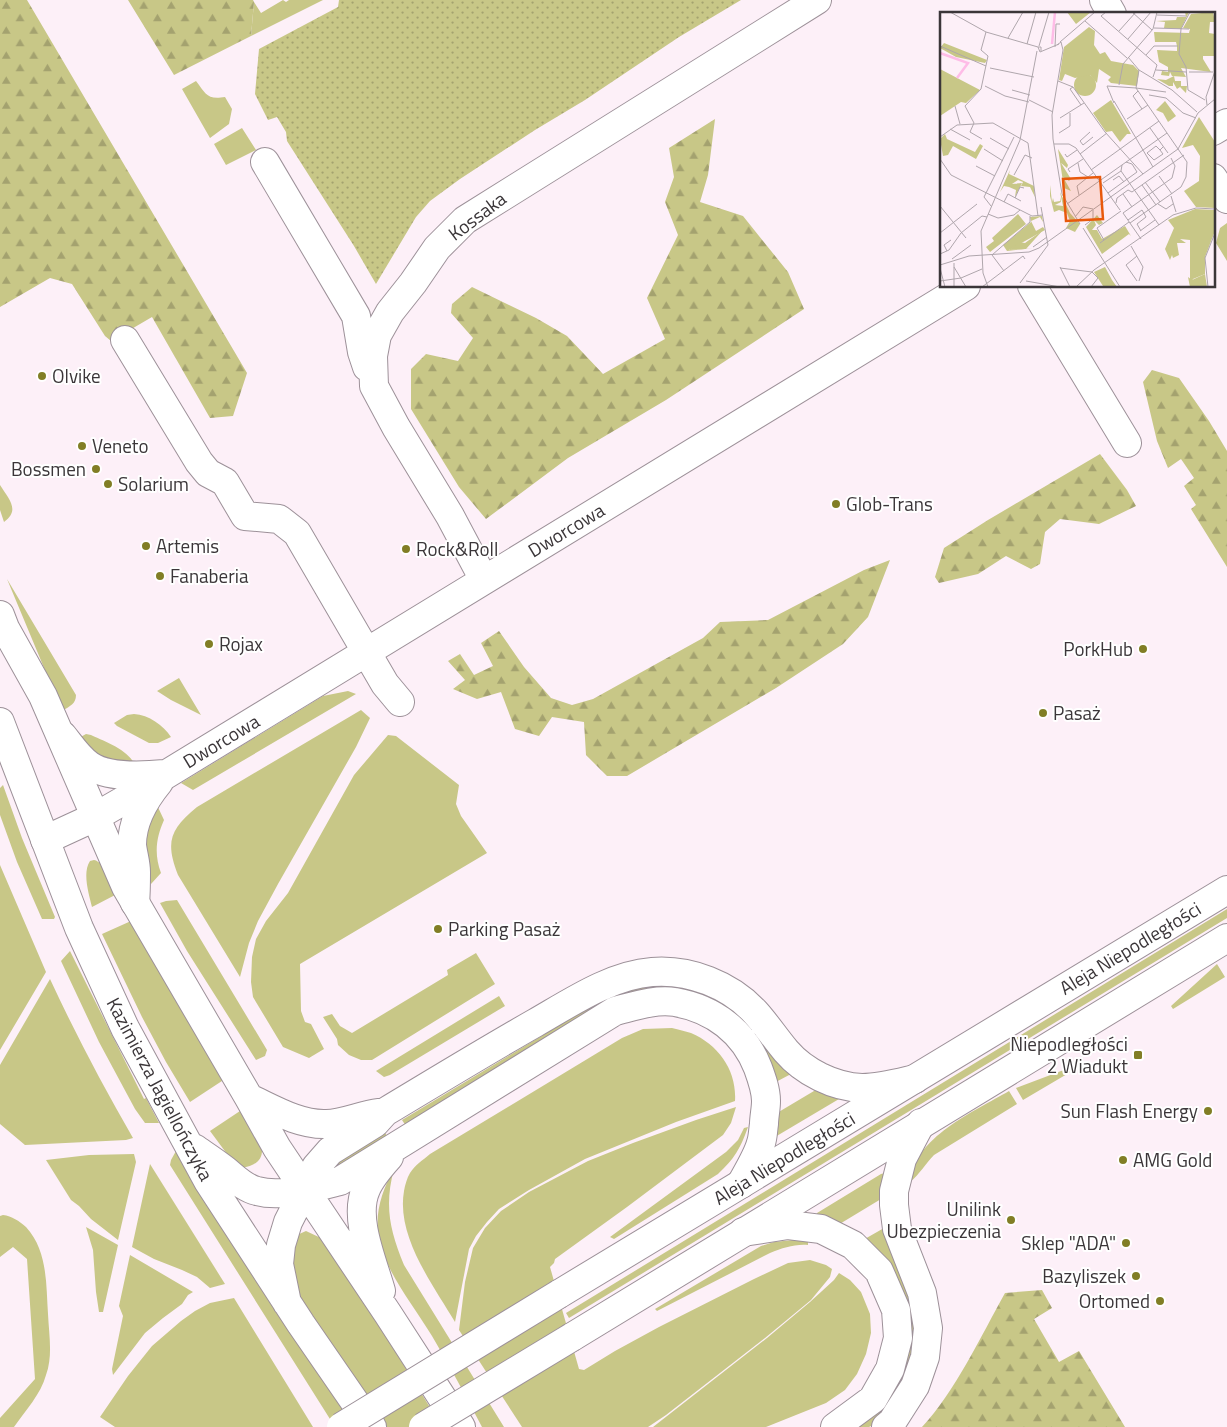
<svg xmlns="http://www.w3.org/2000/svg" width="1227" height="1427" font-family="'Titillium Web',sans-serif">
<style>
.grass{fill:#c8c787}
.forest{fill:url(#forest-firs)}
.park{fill:url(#park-dots)}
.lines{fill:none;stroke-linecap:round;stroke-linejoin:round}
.minor-casing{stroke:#9d9199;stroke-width:30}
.major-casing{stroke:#9d9199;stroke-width:30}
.minor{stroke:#fff;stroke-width:28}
.major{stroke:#fff;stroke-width:28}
.minor-bridge-casing{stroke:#9d9199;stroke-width:30;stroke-linecap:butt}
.minor-bridge{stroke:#fff;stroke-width:28}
.poi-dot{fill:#817e25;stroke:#fff;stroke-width:2}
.labels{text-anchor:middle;stroke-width:4;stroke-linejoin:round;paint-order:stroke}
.street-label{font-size:19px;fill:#3b3639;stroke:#fff}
.poi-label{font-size:19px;fill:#3b3639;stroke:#fff;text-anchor:start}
.inset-river{fill:none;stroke:#febce7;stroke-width:2.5}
.inset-road{fill:none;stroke:#afa6ac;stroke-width:1}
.view{fill:#e8590c;fill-opacity:0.15;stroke:#e8590c;stroke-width:2.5}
.inset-edge{fill:none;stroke:#3b3639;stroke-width:2.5}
</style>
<defs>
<pattern id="forest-firs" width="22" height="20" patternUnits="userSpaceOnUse" patternTransform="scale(1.25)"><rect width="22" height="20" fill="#c8c787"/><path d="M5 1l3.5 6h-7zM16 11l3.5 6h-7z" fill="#a4a26f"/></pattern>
<pattern id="park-dots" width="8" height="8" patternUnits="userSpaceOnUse" patternTransform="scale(1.25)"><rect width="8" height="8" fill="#c8c787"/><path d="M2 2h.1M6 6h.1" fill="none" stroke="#a4a26f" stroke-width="1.8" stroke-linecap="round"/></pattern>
</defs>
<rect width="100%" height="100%" fill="#fdf0f8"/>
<!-- grass -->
<path class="grass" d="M283,0L286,2L289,0H323L251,36L254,2L261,13Z
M196,81C206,94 207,100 225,97L232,109L229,124L210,138L182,89Z
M242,128L256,150L226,165L214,144Z
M1227,223V261L1216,243L1220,228Z
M0,485C8,498 21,510 4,522L0,510Z
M7,579L76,695C76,704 70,706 62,711Z
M179,678L201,715L171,700L157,691Z
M348,691L356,694L193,790L181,783L323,696Z
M361,710L370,718L356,747L278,884L258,921L249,943L240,977L178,875C165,842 170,829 197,807Z
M134,714C149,715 163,725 171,737L158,743H149L117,726L114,723L127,715Z
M86,734L91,735C108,743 127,749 136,766L101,759L77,739Z
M388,735L396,736L459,785L456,804L461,816L487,853L300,964L301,1011L305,1022L311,1024L324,1049L309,1058L283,1047L253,997L251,982L252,957L256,939L266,921L288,893L354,775Z
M3,785L22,838L55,917L54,919H42L17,862L0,815V788Z
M156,803L164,820C156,838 154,854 161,873L151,884L145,867L142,847Z
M94,860C105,862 112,884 117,894L92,907C89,894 82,873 90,861Z
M0,865L46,972L0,1050Z
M177,900L267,1050L265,1056L256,1060L187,951L160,903L166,901Z
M1227,909V918L569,1318L566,1313Z
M131,921L225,1079L190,1102L166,1062L142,1017L102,934Z
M70,951L144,1099L146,1098L159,1123H145L135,1109L99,1042L61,961Z
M476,953L495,984L372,1060H361L349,1055L338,1045L337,1039L323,1017L332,1014L340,1026L352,1033L448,975L447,970Z
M1217,964L1225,977L1173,1009L1171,1006Z
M50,979C75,1033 103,1086 133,1138L126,1140L25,1145L0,1124V1065Z
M666,984L702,991L734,1008L791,1074L774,1083L681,991L406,1126L402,1120L598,1002L629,989Z
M499,996L505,1006L390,1075L384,1077L376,1071Z
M672,1028C679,1030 685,1031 691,1033C719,1045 737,1071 735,1101L676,1122L585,1159L529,1190L499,1209L487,1222L476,1236L469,1249L455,1322C433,1285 396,1236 404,1191C405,1185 407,1178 410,1173C415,1165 423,1160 430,1154L622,1038L643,1029Z
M1077,1065L1079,1067L1023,1100L1016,1088Z
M819,1088L838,1096L839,1099L775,1137L777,1113Z
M1009,1091L1017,1104L934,1155C925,1164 920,1174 910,1182C913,1138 975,1111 1009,1091Z
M736,1107L731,1123L723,1135L627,1207L555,1259L554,1263L550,1267L579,1369L584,1370L615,1351L659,1327L754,1279L788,1263L810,1260L826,1265L832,1269L830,1277L811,1300L765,1338L666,1415L648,1427H522L459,1330L465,1282L473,1248L485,1228L501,1211L529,1192L588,1161L633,1143L696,1120Z
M243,1109L262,1148C263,1161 254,1166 242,1168L230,1158L210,1131Z
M748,1127C740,1149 735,1158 718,1174L614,1239L610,1237L726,1152L738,1140L744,1128Z
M383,1129L388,1138L337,1169L334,1168L333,1165Z
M176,1151L357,1427H335L170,1165L171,1160Z
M134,1154L136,1162L118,1240L91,1219L79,1206L71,1200L46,1160L89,1155Z
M150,1164L225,1284L210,1288L197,1277L182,1270L154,1259L132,1247Z
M394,1169C384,1206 390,1231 404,1265L504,1427H482C466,1397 450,1366 432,1336C414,1306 386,1273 379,1239C374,1214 382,1190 394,1169Z
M885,1173L881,1199L838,1225L816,1216L817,1213L881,1174Z
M3,1215C12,1216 19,1221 26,1227C48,1251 46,1285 48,1314C49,1335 53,1356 46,1375C41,1394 25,1411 14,1427H0V1418L35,1379L27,1259L13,1247L0,1257V1216Z
M86,1227L118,1245L103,1312H99L96,1292L93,1250Z
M884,1228L889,1248L913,1304L915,1344L901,1389L873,1425L869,1427H857L900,1375L863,1240Z
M306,1231L323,1239L332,1248L442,1427H386L348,1373L302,1302L297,1288L291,1257L297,1235Z
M793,1240L808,1242V1245C794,1244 783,1248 770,1253L657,1311L655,1309L761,1246L774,1242Z
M130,1255L193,1292L188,1295L182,1304L163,1318L145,1333L113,1375L112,1369L123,1316L119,1306Z
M839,1273L850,1280L861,1292L870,1314L871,1333L866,1354L857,1374L845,1390L826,1403L766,1427H653L767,1338L810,1302L834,1280Z
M234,1298L313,1427H115L100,1417L128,1376L152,1346L181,1321L195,1311L210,1303Z"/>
<!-- forest -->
<path class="forest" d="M0,0H27L247,373L233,416L210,418L152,317L111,341L105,336L72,284L50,278L0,307Z
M128,0H253L254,2L251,36L174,75Z
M715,119L708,175L700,202L743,216L788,272L804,309L666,400L568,458L486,519L459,487L411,409V369L426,354L458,361L473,338L451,313L452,304L472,287L536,318L567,336L603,374L665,339L647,298L678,235L665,202L674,177L669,148Z
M1152,370L1179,378L1209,421L1227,451V567L1191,509L1196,505L1184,486L1194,478L1181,459L1168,468L1157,441L1143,382Z
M1100,454L1127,490L1136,506L1099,524L1060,519L1045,532L1040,564L1031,569L1006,556L978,574L939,583L935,577L944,548L988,520Z
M890,560L868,617L843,644L776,688L627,776H607L586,755L584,722L552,717L539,736L515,729L501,692L477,699L453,689L465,680L448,661L460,654L474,675L493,666L481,643L499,631L524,667L551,698L572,705L593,699L703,638L720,622L768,620L864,570Z
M1042,1290L1052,1308L1034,1319L1059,1362L1079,1351L1125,1427H922C955,1392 981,1336 1005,1293Z"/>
<!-- park -->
<path class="park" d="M339,0H741L679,37L585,100L535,130L460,179L430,201L416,217L376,284L354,246L287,141L286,132L277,117L268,120L255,94L259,49L338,7Z"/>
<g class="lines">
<defs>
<path id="minor" d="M1104,0L1112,14
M1213,131L1227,123
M265,162L356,316L362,352L367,367
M1213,178L1227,199
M1032,286L1127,443
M125,340L199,462L208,473L225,482L245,516L279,519L297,533L385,684L400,702
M484,580L450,516L396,427L374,386L373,356L377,335L390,312L413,283L437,248L465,220L817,0
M63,736C71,746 78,757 89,765C107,778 143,776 165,774
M45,840L95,817L121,802L966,286
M135,903C136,893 136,883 136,872C136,863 133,854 132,845C132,822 145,799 159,782
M559,1294L1227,890
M572,1337L1227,938"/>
<path id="major" d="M0,615L5,628L43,696L126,887L249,1098L277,1148L388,1314L461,1427
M0,722L79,928L125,1028L208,1181L301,1324L372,1427
M249,1098C273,1109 299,1125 326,1124C343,1124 361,1115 379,1113
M194,1148C204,1155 215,1162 225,1170C235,1178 244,1188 257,1191C282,1198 316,1187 340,1181L615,1011C635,1006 655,999 675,1002C714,1009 744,1032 758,1068C762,1079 766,1090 766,1101C766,1109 764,1117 764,1124C763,1130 763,1137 761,1143C758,1155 747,1173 741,1184
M743,1232L788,1225L821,1229L853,1245L879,1271L896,1310L898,1338L890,1369L873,1399L835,1427
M381,1291C373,1262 353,1218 366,1189C371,1177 381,1166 389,1157
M287,1303L279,1264L281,1245L288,1222L316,1167L330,1151L375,1123L385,1112C435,1082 484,1052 535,1023C570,1003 611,975 652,972C690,969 730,985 755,1012C766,1024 775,1038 786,1051C804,1072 834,1087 862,1088C880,1088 898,1083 915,1079
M886,1427L892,1422L915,1386L925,1357L928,1328L922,1293L897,1229L894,1205V1191L902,1159L921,1123"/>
</defs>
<!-- minor casing -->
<use href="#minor" class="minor-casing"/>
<!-- major casing -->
<use href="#major" class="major-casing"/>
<!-- minor -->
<use href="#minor" class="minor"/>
<!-- major -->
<use href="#major" class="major"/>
<defs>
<path id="minor-bridge" d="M341,1427L559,1294
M423,1427L572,1337"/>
</defs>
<!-- minor-bridge casing -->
<use href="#minor-bridge" class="minor-bridge-casing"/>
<!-- minor-bridge -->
<use href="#minor-bridge" class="minor-bridge"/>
</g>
<!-- markers -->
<g class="poi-dot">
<circle cx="42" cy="376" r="5"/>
<circle cx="82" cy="446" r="5"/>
<circle cx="96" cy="469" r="5"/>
<circle cx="108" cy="484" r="5"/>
<circle cx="836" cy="504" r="5"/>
<circle cx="146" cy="546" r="5"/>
<circle cx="406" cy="549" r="5"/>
<circle cx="160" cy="576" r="5"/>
<circle cx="209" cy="644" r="5"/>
<circle cx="1143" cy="649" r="5"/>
<circle cx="1043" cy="713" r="5"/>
<circle cx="438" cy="929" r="5"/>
<rect x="1133" y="1050" width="10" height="10" rx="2.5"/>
<circle cx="1208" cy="1111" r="5"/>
<circle cx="1123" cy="1160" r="5"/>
<circle cx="1011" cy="1220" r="5"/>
<circle cx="1126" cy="1243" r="5"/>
<circle cx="1136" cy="1276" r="5"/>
<circle cx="1160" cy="1301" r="5"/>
</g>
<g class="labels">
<!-- street labels -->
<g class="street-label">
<text transform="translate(477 216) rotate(-37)" y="7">Kossaka</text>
<text transform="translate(566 530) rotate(-31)" y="7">Dworcowa</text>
<text transform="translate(221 741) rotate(-31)" y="7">Dworcowa</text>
<text transform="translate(1130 948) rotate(-31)" y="7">Aleja Niepodległości</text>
<text transform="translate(160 1089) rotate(62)" y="7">Kazimierza Jagiellończyka</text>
<text transform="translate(784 1158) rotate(-31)" y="7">Aleja Niepodległości</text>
</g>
<!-- poi labels -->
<g class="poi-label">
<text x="52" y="383">Olvike</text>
<text x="92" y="453">Veneto</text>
<text x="86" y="476" text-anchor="end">Bossmen</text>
<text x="118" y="491">Solarium</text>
<text x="846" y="511">Glob-Trans</text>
<text x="156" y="553">Artemis</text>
<text x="416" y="556">Rock&amp;Roll</text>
<text x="170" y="583">Fanaberia</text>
<text x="219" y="651">Rojax</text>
<text x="1133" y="656" text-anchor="end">PorkHub</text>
<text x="1053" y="720">Pasaż</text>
<text x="448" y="936">Parking Pasaż</text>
<text x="1128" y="1051" text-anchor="end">Niepodległości<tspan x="1128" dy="22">2 Wiadukt</tspan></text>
<text x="1198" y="1118" text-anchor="end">Sun Flash Energy</text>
<text x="1133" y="1167">AMG Gold</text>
<text x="1001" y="1216" text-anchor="end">Unilink<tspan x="1001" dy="22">Ubezpieczenia</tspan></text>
<text x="1116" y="1250" text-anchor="end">Sklep "ADA"</text>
<text x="1126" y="1283" text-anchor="end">Bazyliszek</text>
<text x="1150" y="1308" text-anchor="end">Ortomed</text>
</g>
</g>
<!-- overview -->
<g transform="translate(940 12)">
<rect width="275" height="275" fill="#fdf0f8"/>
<path d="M245,0H249L241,17L224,16L225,10L216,9L236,8L237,5H246ZM273,0L275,10H270L269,21L275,22V44H263V47L271,60L241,56L246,65L232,64L230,60L229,64L221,63L222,59L228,60V55L219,50L217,38L237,39V34L236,30H215L214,20L249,21L250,17L243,16L251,2ZM4,31L47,48L45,51L16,45L0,36ZM134 73a11 11 0 1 1 22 0a11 11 0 1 1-22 0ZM171,88L191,122H187L180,130L172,119L166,120L153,101ZM225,89L236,104L228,110L223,101L216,98ZM70,158L69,162L94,174L95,185L90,175L81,174L83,170L78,168L72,172L82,171L75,185L76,178L69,175L64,174L60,180ZM110,173L112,190L113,186L114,190L120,189V185L121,190L115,193L123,194L120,180L130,201L140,212L135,220L126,216L130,209L127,201L119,198L114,200L110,184ZM102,204L103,210L100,205L91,209L96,219L103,215L105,218L69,238L93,236L67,239L63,233L91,210L90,205Z" fill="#c8c787"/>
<path d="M127,0H151L136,12ZM234,64L235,69H241V74H247L246,81L240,75L237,77L233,70V74H229L217,67L226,68ZM118,137L128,153L127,156L121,151L131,167L129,169L123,165L131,179L124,176ZM255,197L275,198V219L265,245V262L253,267L250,275V228L240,227L246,231H237L239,243L233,246L232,243L230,248L225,237L234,216L228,208ZM157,203L163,211L159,213L154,208L156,213L152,218H157L162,227L185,214L191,224L189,222L162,242L146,215ZM103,218L86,237L69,238L79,230L85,231Z" fill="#c8c787"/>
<path d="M78,202L86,212L50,240L46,235L54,229L52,226Z" fill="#c8c787"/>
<path d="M149,15L155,19L154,33L160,42L165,40L171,49L193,53L199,59L197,74L171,71L168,68L171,65L159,57L157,71L150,63L135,66L125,62L122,69L119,68L124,35ZM259,105L275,130V196L256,195L244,179L259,169L260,144L253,133L242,136ZM5,122L7,127L35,140L40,132L43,134L36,147L13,134L8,143L3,144L0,127ZM165,255L172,268L177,275L163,274L154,260ZM265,262L267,275H250L248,265L252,268Z" fill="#c8c787"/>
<path d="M0,57L40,78L26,91L21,90L0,104Z" fill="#c8c787"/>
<path class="inset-river" d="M112,32L115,0M0,41L28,51L17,66"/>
<path class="inset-road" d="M10,0L46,20L98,35M166,0L161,4L217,53L213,65M192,0L212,18M250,0L241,17L239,42L246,55L248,78L265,88M217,3L246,4M145,9L187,46M214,16L249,17M179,19L196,0M68,26L83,0M188,27L211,0M120,30L155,0M87,32L96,0M117,33L121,30L123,38L112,103L113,127L122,182L140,212M0,34L46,54M99,34L109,0M115,35L116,12H120M101,39V35H98L100,40L119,32M206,43L214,34H238M188,45L199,58M50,56L94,65M199,58L232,78L257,100M216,58L246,60M249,60H273M118,69L133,75L165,120L203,162M179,73L183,52L213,17L217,0M45,74L65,84L89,90M167,74L196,76L247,150L246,165L241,175L190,211M167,74L174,91M133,75L130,77L141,93M196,76L226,80M196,76L199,58M72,78L90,83M198,79L193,84L202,97M209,83L226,86L243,101L256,106M89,88L113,100M174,89L213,155M267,93L266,85L275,59M15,94L20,112M120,106L144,91M187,107L208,93M34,111L25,94L41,77L48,44L41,38L46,20M34,111L30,120L42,127M210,116L228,141M10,117L30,128M150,120L140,129L143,133L153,125M119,121L130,114V101M0,125L17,113L53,111L88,131L98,204M50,126L69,137M114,132H129L136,136L180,198M44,137L63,149M220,138L223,142L214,148L207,141L216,134L220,138L223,135M125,142L127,145L137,138M140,142L167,121M0,147L11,163L92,204L103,203M138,151L140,160L148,165M182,153L181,159L219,213M36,154L55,164M151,158L219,109M130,160L128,157L143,147M74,163L85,143L92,146M219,164L232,182M173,168L179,164L184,170M205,170L220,190M163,171L181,159M202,173L216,193M168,181L197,160L192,152L186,150M183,182L192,195M139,183L137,174L153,161M231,184L236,200M75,186L80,175L84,176M64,190L68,182L81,189M176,191L177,186L188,178L192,180L244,143M127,192L227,121M218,192L226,197L233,192M0,194L26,226M51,194L44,185L74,125M183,201L232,166L235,154L231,146M183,201L201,227M48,202L58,206L74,203L80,198M135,205L143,195L153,197M188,208L202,198L206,205L197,212L201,219M145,213L153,207V198M143,216L180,275M200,219L215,208M0,221L37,192M164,228L157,216L181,199M160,231L189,210M191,234L203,255L199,269M93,235L107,225M7,239L4,233L11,228M0,242L9,238L21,221L42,204L47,205M52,243L90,210V204M52,243L64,259M29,244L89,240L99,236L238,137L258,101L275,87M197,244L186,253L197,269M12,247L31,233M14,251V275M0,253L29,244M14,255L26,275M120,255L130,275M0,256L5,275M120,256L152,260L158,266L151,275M0,269L21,266L42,257M86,269L120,275M80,271L108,233L101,195M42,275L83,244L85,247M48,275L43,261L41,219L80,128L97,39M136,275L154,258L233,203L256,196L275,197M268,275L265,246L275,221"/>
<path class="view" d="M160,165L163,207L126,209L123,167Z"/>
<rect width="275" height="275" class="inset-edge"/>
</g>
</svg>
